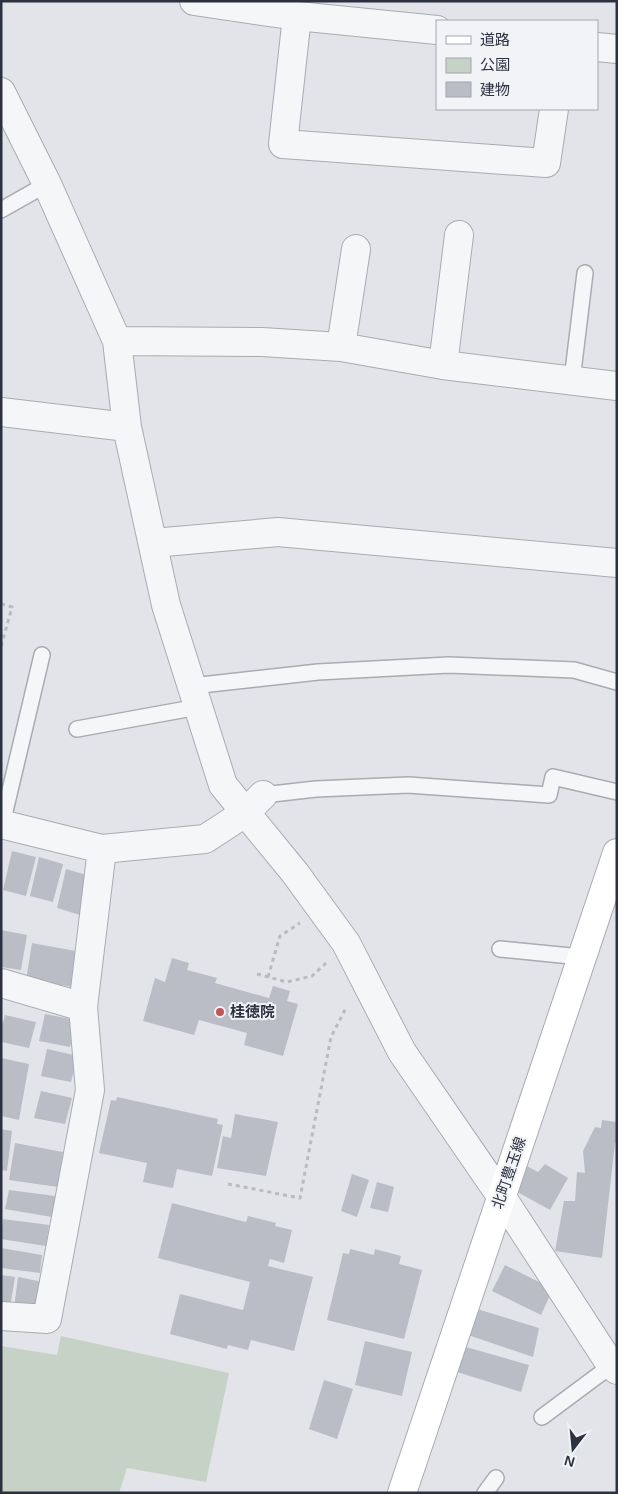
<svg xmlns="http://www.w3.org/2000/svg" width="618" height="1494" font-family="Helvetica,'Noto Sans JP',sans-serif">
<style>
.green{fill:#c6d2c5}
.building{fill:#babdc6}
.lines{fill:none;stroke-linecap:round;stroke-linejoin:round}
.lane-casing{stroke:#a8abb3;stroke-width:18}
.street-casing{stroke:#a8abb3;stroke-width:30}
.secondary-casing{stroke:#a8abb3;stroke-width:30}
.path{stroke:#b9bbc1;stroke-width:3;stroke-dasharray:4 4;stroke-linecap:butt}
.lane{stroke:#f5f6f8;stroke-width:15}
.street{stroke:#f5f6f8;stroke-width:28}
.secondary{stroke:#fff;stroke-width:28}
.poi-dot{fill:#c15556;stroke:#f2f3f7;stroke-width:2}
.labels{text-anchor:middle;stroke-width:4;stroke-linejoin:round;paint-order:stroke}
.poi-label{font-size:15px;font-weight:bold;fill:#2c3140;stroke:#f2f3f7;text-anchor:start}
.street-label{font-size:15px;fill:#2c3140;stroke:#f2f3f7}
</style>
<rect width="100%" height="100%" fill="#e3e4e9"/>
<!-- green -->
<path class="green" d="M61,1336L229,1373L206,1482L127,1468L119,1493H1V1346L57,1355Z"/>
<!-- building -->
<path class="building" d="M12,851L36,857L26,896L3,890Z
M39,857L63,864L53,902L30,896Z
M66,869L90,876L80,915L57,908Z
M1,930L27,935L21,970L1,967Z
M32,943L81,952L75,987L26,980Z
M172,958L189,963L187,970L217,978L215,983L269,998L273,986L290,991L287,1001L298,1004L283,1056L244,1045L247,1033L199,1020L194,1035L143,1021L155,978L165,982Z
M45,1014L76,1020L70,1047L39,1041Z
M5,1015L36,1022L29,1048L1,1042V1030Z
M47,1049L78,1056L71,1082L41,1076Z
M1,1058L29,1064L19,1120L1,1116Z
M41,1091L72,1098L65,1124L34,1118Z
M117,1097L218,1119L217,1124L223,1125L212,1176L177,1169L173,1188L143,1182L147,1163L99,1153L111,1100L116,1101Z
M235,1114L278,1122L266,1176L217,1168L223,1136L231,1138Z
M602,1120L617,1122V1143H615L602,1258L555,1251L564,1201H575L577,1172L585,1173L583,1151L595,1127L601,1128Z
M1,1129L12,1131L7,1171L1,1170Z
M15,1143L63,1152L58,1187L9,1180Z
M523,1164L538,1172L545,1164L568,1178L550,1210L512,1189Z
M352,1174L369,1180L357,1217L341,1211Z
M377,1182L394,1187L388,1212L370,1208Z
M9,1190L55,1196L52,1217L5,1209Z
M172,1203L246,1222L248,1216L276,1223L275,1226L292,1230L284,1263L270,1259L268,1266L313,1277L294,1351L251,1340L248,1350L228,1345L227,1349L170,1334L180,1294L243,1310L250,1282L158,1258Z
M3,1219L49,1225L46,1246L1,1239Z
M1,1248L42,1255L40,1273L1,1268Z
M350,1249L374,1255L375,1249L401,1256L399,1264L422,1270L404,1339L327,1320L343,1253L349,1254Z
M505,1265L545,1285L551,1293L541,1315L492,1291Z
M1,1275L15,1277L10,1308L1,1306Z
M18,1277L43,1282L38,1312L14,1308Z
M477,1309L539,1328L533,1357L468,1335Z
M365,1341L412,1352L402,1396L355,1385Z
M466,1347L529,1365L521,1392L457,1372Z
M324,1380L353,1389L337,1439L309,1429Z"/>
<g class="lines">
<defs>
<path id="lane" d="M1,210L47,184
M572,380L585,273
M192,686L318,672L449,665L574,670L617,682
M77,729L198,707
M263,795L316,789L408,785L549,795L553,777L617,792
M2,824L42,655
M500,949L581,957
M542,1417L612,1365
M485,1493L496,1478"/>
<path id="street" d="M194,1L297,16L437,30
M297,16L283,144L546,163L554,109
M597,47L617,49
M1,92L47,184L117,341L127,427L166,605L223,785L295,873L346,943L402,1052L501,1196L609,1362L617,1370
M117,341L262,342L341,347L443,365L617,386
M341,347L356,249
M443,365L459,235
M1,412L127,427
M153,543L278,532L617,563
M1,824L102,849L205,839L245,813L263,795
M1,983L83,1007
M1,1316L47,1319L90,1090L83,1007L102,849"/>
<path id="secondary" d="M402,1493L617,853"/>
</defs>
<!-- lane casing -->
<use href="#lane" class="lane-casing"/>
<!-- street casing -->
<use href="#street" class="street-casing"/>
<!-- secondary casing -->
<use href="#secondary" class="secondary-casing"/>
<!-- path -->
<path class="path" d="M1,604L12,607L1,647
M257,974L287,982L312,976L326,963
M268,977L280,936L300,923
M228,1184L300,1198L331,1037L347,1006"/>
<!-- lane -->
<use href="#lane" class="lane"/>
<!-- street -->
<use href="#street" class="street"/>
<!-- secondary -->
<use href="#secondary" class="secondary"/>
</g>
<!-- markers -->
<circle class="poi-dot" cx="220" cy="1012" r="5"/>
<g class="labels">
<!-- poi labels -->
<g class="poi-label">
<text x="230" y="1017">桂徳院</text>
</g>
<!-- street labels -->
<g class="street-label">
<text transform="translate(509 1173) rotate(-71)" y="5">北町豊玉線</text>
</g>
</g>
<!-- border -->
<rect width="618" height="1494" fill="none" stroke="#2c3140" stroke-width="5"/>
<!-- legend -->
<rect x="436" y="20" width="162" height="90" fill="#f2f3f7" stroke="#a3a5ae"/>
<rect x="446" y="36" width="25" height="8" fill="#ffffff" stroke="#a3a5ae"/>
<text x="480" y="45" font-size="15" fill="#2c3140">道路</text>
<rect x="446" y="58" width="25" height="15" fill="#c6d2c5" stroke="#a3a5ae"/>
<text x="480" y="70" font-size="15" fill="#2c3140">公園</text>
<rect x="446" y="82" width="25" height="15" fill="#babdc6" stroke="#a3a5ae"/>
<text x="480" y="95" font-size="15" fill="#2c3140">建物</text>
<!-- north arrow -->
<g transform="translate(573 1449) rotate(196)" stroke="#f2f3f7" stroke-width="4" paint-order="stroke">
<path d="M0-4L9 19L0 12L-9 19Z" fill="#2c3140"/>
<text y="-8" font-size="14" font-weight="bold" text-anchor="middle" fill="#2c3140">N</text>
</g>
</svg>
